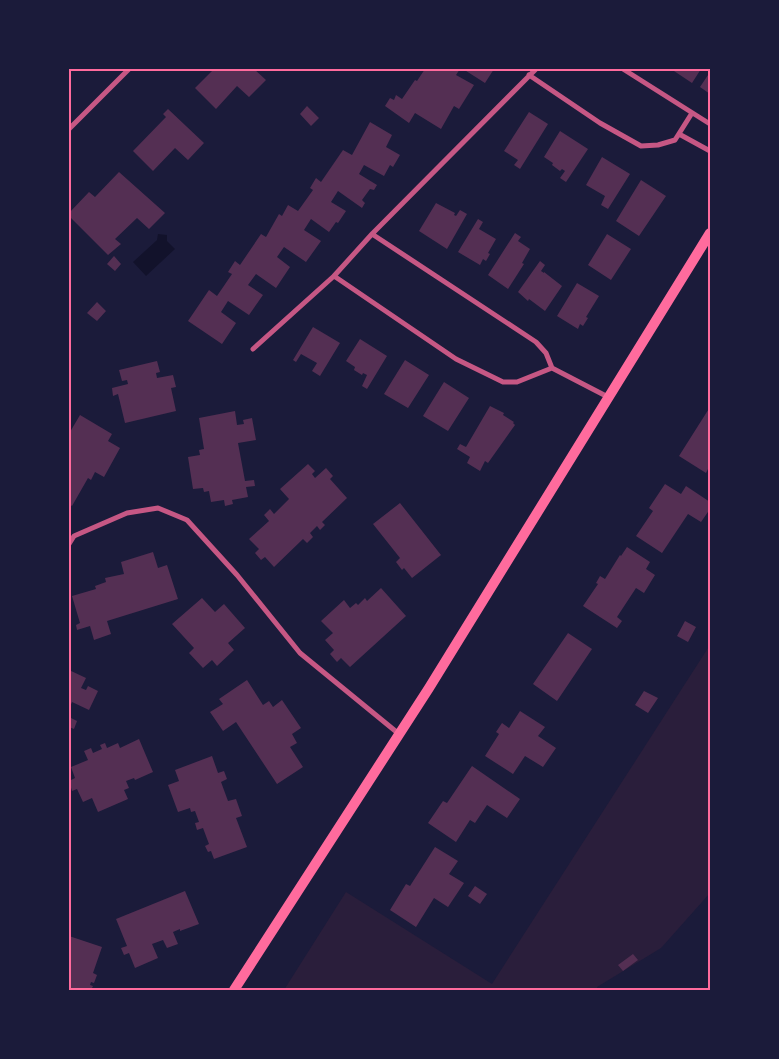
<svg xmlns="http://www.w3.org/2000/svg" width="779" height="1059" font-family="Commissioner,sans-serif">
<style>
.green{fill:#2a1e3b}
.water{fill:#12122b}
.building{fill:#542f53}
.lines{fill:none;stroke-linecap:round;stroke-linejoin:round}
.minor{stroke:#c65784;stroke-width:5}
.secondary{stroke:#ff6b9d;stroke-width:10}
.neatline{fill:none;stroke:#ff6b9d;stroke-width:2}
</style>
<rect width="100%" height="100%" fill="#1b1b3a"/>
<!-- green -->
<path class="green" d="M710,645V893L661,948L597,987V990H284L346,892L492,984Z"/>
<!-- water -->
<path class="water" d="M158,234L167,235V241L175,249L146,276L133,262L157,240Z"/>
<!-- building -->
<path class="building" d="M214,69H254L266,80L249,97L237,86L216,109L195,88Z
M425,69H460L456,75L474,85L459,109L454,106L441,129L415,113L409,123L385,106L390,98L394,100L396,95L402,99L415,80L417,81Z
M463,69H494L485,83Z
M671,69H701L692,83Z
M710,72V94L700,87Z
M307,106L319,118L311,126L300,114Z
M168,109L204,143L188,160L175,148L153,171L133,151L166,117L163,114Z
M529,112L548,124L520,169L514,165L518,160L504,151Z
M370,122L392,135L386,147L400,155L393,167L390,165L384,176L364,165L359,174L377,185L374,190L370,189L362,200L365,203L362,208L338,191L331,202L346,211L338,223L336,222L329,232L311,219L304,230L321,241L306,262L284,247L277,257L290,267L276,288L256,274L248,285L263,295L249,315L228,301L221,312L236,323L222,344L188,321L209,290L217,296L232,274L228,272L235,261L240,265L261,234L266,237L279,214L282,216L288,205L298,211L313,190L310,188L316,178L321,182L343,150L352,155Z
M560,131L588,149L566,182L560,178L565,171L562,169L560,171L552,165L553,163L544,157Z
M602,157L630,174L608,209L601,205L605,196L586,185Z
M119,172L165,213L149,229L137,218L115,239L121,244L108,255L69,216V213L89,192L95,197Z
M641,180L666,196L639,236L616,221Z
M436,203L455,213L454,215L456,216L460,210L467,214L447,249L419,231Z
M478,219L483,222L479,229L496,239L488,253L490,254L486,261L483,259L480,265L458,252Z
M515,233L521,237L518,241L530,249L522,263L524,264L508,289L488,275Z
M607,234L631,249L611,280L588,265Z
M114,256L121,264L115,271L107,264Z
M540,261L545,265L541,271L544,273V272L562,286L545,311L529,299L528,301L518,292Z
M577,283L599,296L586,317L588,318L583,326L580,324L578,329L557,316Z
M97,302L106,311L97,321L87,313Z
M313,327L340,343L320,376L312,371L317,363L301,354L296,362L293,360Z
M360,339L387,356L367,389L362,386L367,375L363,373L362,375L354,370L355,367L346,361Z
M405,360L429,375L408,408L384,394Z
M157,361L160,372L156,373L157,378L173,375L176,387L171,388L176,411L125,423L118,394L113,396L112,388L128,384L127,380L122,381L119,370Z
M444,382L469,398L448,431L423,416Z
M490,406L504,413L503,415L514,422L513,423L515,425L488,463L485,461L480,471L467,463L470,457L457,449L460,444L466,447Z
M710,407V465L706,473L679,456Z
M235,411L237,425L244,424L243,420L252,418L256,440L238,443L245,481L254,480L255,486L246,487L248,497L232,500L233,504L225,506L224,500L211,502L209,491L204,492L203,488L193,489L188,457L200,455L199,450L204,449L199,418Z
M80,415L112,434L108,441L120,448L104,477L95,472L91,480L88,478L72,506L69,504V431L70,432Z
M308,464L315,471L312,474L315,478L326,468L333,476L330,479L347,498L322,522L325,525L320,530L317,526L310,533L313,537L307,543L303,539L274,567L265,557L261,560L255,553L259,549L249,539L269,521L264,515L270,509L274,514L289,499L280,489Z
M665,484L681,494L686,486L710,502V509L701,522L688,514L662,553L636,536L653,511L649,508Z
M400,503L441,555L412,578L404,568L402,570L396,562L400,558L373,524Z
M627,547L650,562L646,569L655,575L644,593L636,588L617,617L622,621L617,628L583,606L598,584L596,583L600,576L605,579L620,555L621,556Z
M153,552L158,568L167,565L178,599L107,621L111,634L94,640L90,626L77,630L76,625L80,623L72,596L96,589L95,586L106,582L105,578L124,574L121,562Z
M381,588L406,616L350,667L341,658L337,662L330,654L334,650L325,640L333,633L321,621L344,600L350,608L356,603L358,605L365,598L367,601Z
M202,598L215,612L224,604L245,628L228,643L234,650L217,666L212,660L203,668L189,653L194,648L172,624Z
M685,621L696,627L688,642L677,636Z
M568,633L592,649L557,701L533,684Z
M69,670L86,678L81,688L86,690L88,686L98,691L89,710L72,702L69,709Z
M247,680L263,705L269,701L273,707L282,700L301,728L292,734L297,743L290,747L303,767L277,784L236,722L223,731L210,712L223,704L219,699Z
M644,691L658,698L648,713L635,705Z
M520,711L545,727L538,736L556,748L543,767L525,756L513,774L485,756L499,734L496,732L502,723L509,728Z
M69,717L77,721L74,729L69,727Z
M139,739L153,772L135,780L134,778L126,781L129,788L124,790L128,799L98,812L92,798L83,802L77,789L72,791L69,781L75,778L71,767L88,760L84,751L91,748L93,753L102,749L100,745L105,743L107,748L118,743L120,748Z
M212,756L218,773L224,771L227,779L221,782L228,801L236,799L242,816L236,818L247,847L214,859L211,851L208,852L205,846L209,844L203,828L197,830L195,823L199,822L195,811L191,812L190,808L178,812L168,785L179,781L175,770Z
M472,766L520,799L507,818L487,805L475,823L470,820L456,842L428,823L443,801L447,803Z
M435,847L458,861L449,874L464,883L448,907L434,898L416,927L390,910L406,884L410,886Z
M475,886L487,894L480,904L468,896Z
M185,891L199,924L180,931V929L173,932L178,944L167,948L163,940L152,944L158,958L135,968L129,953L124,955L121,948L127,946L116,919Z
M69,936L102,947L93,973L97,975L94,983L91,982L90,985L93,986L91,990H69Z
M633,954L638,960L623,971L618,965Z"/>
<g class="lines">
<!-- minor -->
<path class="minor" d="M623,69L710,124
M529,75L600,123L641,146L658,145L675,140L692,113
M69,129L129,69
M679,134L710,151
M372,234L536,342L546,353L552,368L608,397
M334,276L456,359L503,382H517L552,368
M253,349L334,276L372,234L536,69
M69,544L74,536L127,513L158,508L187,520L237,575L300,653L399,734"/>
<!-- secondary -->
<path class="secondary" d="M234,990L429,688L710,233"/>
</g>
<!-- border -->
<rect width="779" height="1059" fill="none" stroke="#1b1b3a" stroke-width="140"/>
<rect x="70" y="70" width="639" height="919" class="neatline"/>
</svg>
